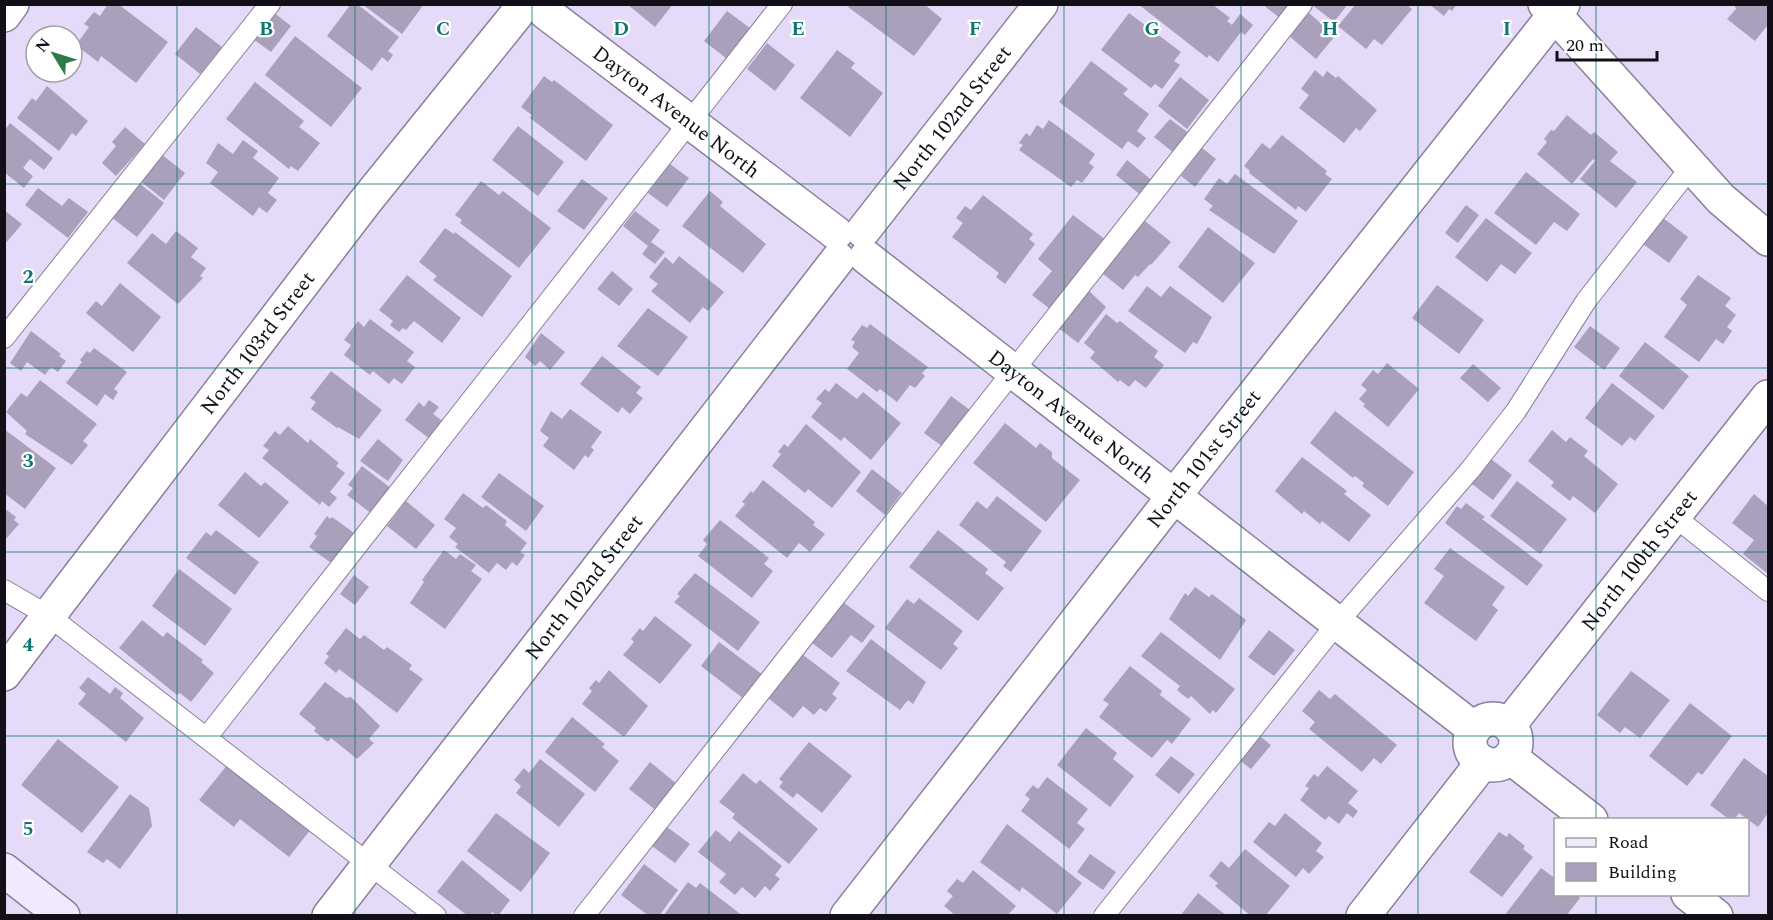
<svg xmlns="http://www.w3.org/2000/svg" width="1773" height="920" font-family="Spectral,serif">
<style>
.building{fill:#aaa0bc}
.lines{fill:none;stroke-linecap:round;stroke-linejoin:round}
.service-casing{stroke:#897f9a;stroke-width:22}
.minor-casing{stroke:#897f9a;stroke-width:36}
.secondary-casing{stroke:#897f9a;stroke-width:36}
.service{stroke:#fff;stroke-width:20}
.minor{stroke:#fff;stroke-width:33}
.secondary{stroke:#f1e9fd;stroke-width:33}
.grid{fill:none;stroke:#0f766e;stroke-width:1.5;stroke-opacity:0.55}
.labels{text-anchor:middle;stroke-width:4.5;stroke-linejoin:round;paint-order:stroke}
.street-label{font-size:21px;fill:#130f19;stroke:#fff}
.grid-label{font-size:20px;text-anchor:middle;font-weight:bold;fill:#0f766e;stroke:#fff;stroke-width:4.5;stroke-linejoin:round;paint-order:stroke}
</style>
<rect width="100%" height="100%" fill="#e5daf8"/>
<!-- building -->
<path class="building" d="M108,4H118L168,42L136,83L101,56L98,62L76,45L89,27L84,24L94,12L100,16Z
M351,4H357L399,37L388,51L393,55L388,62L382,57L372,71L327,36Z
M362,4H424L402,34Z
M627,4H673L655,27Z
M850,4H924L942,19L914,56L848,7Z
M1138,4H1212L1230,18L1227,21L1232,25L1240,14L1253,25L1245,35L1241,32L1218,62L1209,55L1207,58Z
M1262,4H1292L1281,19Z
M1311,4H1348L1334,22Z
M1356,4H1406L1412,9L1382,45L1374,39L1366,49L1338,26Z
M1429,4H1457L1452,11L1449,9L1444,16Z
M1734,4H1768V28L1767,26L1755,41L1727,19L1736,9Z
M727,11L754,31L731,62L704,41Z
M273,12L291,26L271,52L253,39Z
M1308,12L1335,36L1316,59L1288,35Z
M1129,13L1181,52L1174,61L1180,65L1162,89L1155,84L1151,88L1101,50Z
M196,27L222,47L200,74L175,54Z
M295,36L362,88L331,127L265,75Z
M767,43L795,65L775,91L747,69Z
M837,50L855,63L851,68L883,93L850,137L800,98Z
M1091,61L1128,89L1123,94L1149,114L1137,131L1146,138L1138,148L1128,141L1122,149L1059,102Z
M1315,70L1323,77L1327,71L1336,78L1338,76L1377,110L1360,131L1356,128L1344,143L1299,108L1309,95L1301,89Z
M544,76L552,82L554,80L613,125L586,161L530,118L532,115L521,107Z
M1180,77L1209,100L1187,129L1158,106Z
M255,82L304,121L299,127L320,143L298,171L291,166L289,169L226,119Z
M47,86L88,121L76,136L72,133L59,151L17,118L32,98L36,101Z
M1567,115L1591,135L1594,132L1618,152L1610,161L1637,182L1616,208L1580,179L1595,161L1593,159L1572,184L1537,154L1547,142L1544,139L1551,130L1554,131Z
M1170,119L1190,134L1174,153L1154,137Z
M1049,120L1095,154L1089,163L1094,167L1082,183L1077,180L1071,187L1019,150L1023,145L1019,143L1026,133L1030,136L1037,125L1043,129Z
M10,123L53,158L44,170L30,159L23,168L33,176L24,188L4,172V131Z
M518,126L564,162L538,196L492,160Z
M125,127L145,144L116,176L102,163L116,146L112,142Z
M1282,135L1327,171L1325,174L1332,179L1306,212L1298,206L1296,210L1249,173L1250,171L1244,166L1262,143L1270,149Z
M243,140L258,151L253,158L279,178L268,193L277,200L267,213L259,207L253,216L210,183L218,172L206,163L218,143L233,154Z
M1202,148L1216,159L1195,187L1181,176Z
M160,153L185,173L164,200L138,179Z
M1127,160L1154,182L1142,196L1116,175Z
M670,164L689,178L667,207L648,193Z
M1526,172L1580,214L1567,231L1554,222L1536,245L1494,213Z
M1235,174L1298,221L1274,254L1209,210L1213,206L1204,199L1219,178L1227,184Z
M582,179L608,198L584,230L557,211Z
M481,181L499,195L503,191L551,228L519,268L460,223L462,220L455,215Z
M139,183L164,203L137,237L111,217Z
M38,188L62,206L69,198L88,212L68,238L25,205Z
M710,191L723,202L720,206L766,244L743,273L682,226Z
M983,195L1033,234L1029,239L1035,244L1005,284L996,277L999,273L952,237L963,223L956,218L965,206L971,210Z
M1466,205L1479,215L1458,243L1445,233Z
M4,210L22,224L4,245Z
M635,211L660,230L651,242L665,252L655,264L642,254L648,246L623,226Z
M1073,215L1106,240L1050,309L1032,295L1052,271L1038,259Z
M1486,218L1532,253L1515,274L1501,264L1487,282L1455,257Z
M1663,218L1688,237L1669,263L1643,244Z
M1145,221L1171,242L1151,265L1150,264L1138,277L1135,275L1123,290L1102,273Z
M1208,227L1255,263L1223,303L1178,267Z
M445,228L454,234L455,232L512,276L482,317L433,280L437,276L419,262Z
M176,231L198,248L191,257L206,268L200,276L203,278L178,304L127,263L152,233L166,244Z
M679,256L724,292L708,311L703,307L690,323L651,291L658,284L649,277L665,257L673,264Z
M612,271L633,289L619,306L597,289Z
M407,275L461,318L442,343L414,321L406,330L403,328L399,332L390,325L393,321L379,310Z
M1698,275L1731,298L1725,306L1736,315L1727,327L1732,331L1723,344L1716,339L1699,362L1664,337L1687,305L1680,299Z
M120,283L161,317L133,352L86,313L96,301L102,306Z
M1437,285L1484,320L1459,354L1412,318Z
M1147,286L1161,297L1170,286L1212,317L1197,344L1193,342L1185,353L1128,311Z
M1087,289L1106,307L1078,343L1057,327Z
M648,308L688,337L658,376L617,346Z
M1106,314L1117,323L1120,321L1158,351L1154,357L1164,365L1146,388L1135,380L1129,387L1120,380L1118,382L1090,358L1095,352L1084,343Z
M370,319L414,352L407,361L415,367L402,384L394,378L389,384L373,371L370,375L344,355L351,345L344,340L358,321L364,327Z
M870,324L928,367L922,373L925,376L915,388L910,385L897,402L880,389L877,392L847,369L859,353L852,347L855,342L851,340L862,325L867,328Z
M1590,326L1620,348L1604,370L1574,347Z
M31,331L61,354L59,356L66,361L58,372L51,367L45,375L27,362L21,371L10,363Z
M541,333L565,352L550,370L540,361L535,366L525,357Z
M1645,342L1689,376L1663,410L1619,376Z
M94,348L127,372L114,389L118,392L113,400L105,394L97,406L66,383L82,362L80,360L87,351L90,353Z
M602,356L641,387L636,393L643,398L630,414L622,407L618,413L580,384Z
M1387,363L1419,389L1388,427L1363,406L1365,404L1359,399L1367,390L1361,385L1373,370L1378,374Z
M1473,364L1501,388L1488,402L1460,378Z
M331,371L382,410L359,439L338,427L337,428L311,409L316,402L310,398Z
M40,380L97,424L83,441L88,445L72,465L25,434L27,431L6,412L21,393L27,397Z
M836,383L857,399L863,392L901,423L871,460L844,437L841,441L811,417L822,403L816,399L825,389L829,392Z
M1612,383L1655,416L1635,441L1630,437L1622,446L1585,418Z
M951,396L970,410L943,447L924,433Z
M429,400L439,407L433,414L444,422L430,439L405,420L419,402L424,407Z
M570,409L602,432L591,447L594,450L588,458L585,455L574,470L543,446L549,438L540,431L551,411L562,419Z
M1335,411L1414,472L1388,506L1362,486L1364,483L1355,476L1353,478L1310,443Z
M1005,423L1036,448L1040,443L1052,452V458L1080,480L1046,522L973,463Z
M806,424L861,472L832,508L808,489L805,493L772,466L781,454L778,452L784,444L788,447Z
M288,426L308,443L310,439L339,463L336,466L345,473L330,492L337,498L329,507L322,501L320,505L262,458L269,450L263,446L275,431L280,435Z
M4,429L56,468L25,509L4,493Z
M1552,430L1566,442L1570,437L1588,451L1584,456L1618,484L1595,513L1573,496L1570,501L1551,486L1554,482L1528,461Z
M378,439L403,460L388,481L360,461Z
M1487,456L1512,475L1493,500L1468,481Z
M1302,457L1347,491L1344,494L1371,515L1349,542L1322,521L1320,524L1304,511L1302,514L1275,491Z
M362,466L392,489L372,514L347,495L353,488L348,485Z
M872,469L902,493L885,515L856,491Z
M245,472L261,486L265,482L289,502L259,538L218,505Z
M499,473L544,506L526,531L481,497Z
M763,480L815,522L813,525L825,534L810,552L799,543L787,558L735,516L745,504L742,502L751,491L753,493Z
M1517,481L1567,519L1540,554L1490,516Z
M463,493L483,508L486,505L507,521L505,525L527,543L520,552L525,555L517,566L512,562L506,570L497,563L489,573L455,547L458,544L449,537L456,528L444,519Z
M1754,494L1768,506V574L1743,554L1754,540L1732,523Z
M997,496L1042,531L1011,572L1003,566L1006,562L959,525L977,501L987,509Z
M406,501L435,525L416,549L387,526Z
M1466,503L1485,517L1482,519L1543,565L1527,586L1445,523L1457,506L1461,509Z
M4,508L16,517L14,520L19,524L4,541Z
M327,516L330,519L332,517L357,535L334,565L309,547L317,536L314,534Z
M720,520L769,558L764,564L773,571L752,598L698,556L707,544L703,540Z
M216,530L259,562L235,595L186,558L206,532L211,536Z
M938,530L988,569L985,573L1004,588L978,621L909,567Z
M1450,548L1505,587L1492,605L1498,610L1476,641L1424,603L1444,576L1434,569Z
M444,550L456,559L460,554L476,565L471,571L482,579L445,629L410,603L424,582L422,580Z
M179,569L232,609L205,646L152,606Z
M695,573L760,622L738,651L674,602L680,596L677,594Z
M354,575L369,587L355,605L340,594Z
M1195,587L1209,597L1212,594L1246,620L1220,660L1169,619L1185,593L1188,596Z
M919,598L963,631L953,644L958,648L941,670L885,628L907,599L914,604Z
M843,602L875,626L862,643L851,635L832,658L812,643Z
M655,616L692,645L660,684L623,655L634,642L631,639L640,628L643,631Z
M142,620L163,637L167,632L203,660L201,662L214,673L191,702L180,693L177,695L119,648Z
M346,628L360,639L364,635L384,650L387,647L412,665L409,669L423,679L397,713L339,669L336,673L324,663L329,656L326,654Z
M1269,630L1295,650L1274,676L1248,657Z
M1161,632L1235,689L1216,713L1213,710L1210,714L1191,696L1188,699L1177,690L1180,686L1141,656Z
M871,639L926,682L913,704L908,700L900,710L846,671Z
M719,642L763,675L744,699L701,666Z
M802,654L840,683L832,694L837,698L826,712L820,708L814,715L803,706L793,718L768,698Z
M1130,666L1162,691L1160,695L1191,719L1172,744L1167,740L1152,758L1099,717L1109,704L1103,700Z
M609,670L648,706L624,737L582,704L592,691L589,688L596,680L599,683Z
M1631,671L1670,700L1640,738L1625,727L1620,733L1597,715Z
M88,677L110,694L115,687L123,693L120,698L144,718L126,742L78,704L86,694L79,688Z
M325,682L346,698L351,697L380,726L369,739L374,743L357,759L331,738L328,742L314,731L316,728L299,714Z
M1319,690L1330,699L1335,694L1397,745L1381,764L1374,758L1362,772L1309,729L1315,722L1302,711Z
M1690,703L1732,736L1702,775L1698,772L1687,786L1649,756Z
M572,717L605,744L602,747L619,761L595,792L545,752Z
M1086,728L1117,753L1113,759L1134,776L1110,807L1057,765Z
M1255,732L1271,745L1251,769L1235,757Z
M58,739L119,787L82,833L21,785Z
M809,742L852,776L822,813L797,793L793,798L779,787L783,782L779,779Z
M1171,756L1195,774L1179,794L1155,775Z
M1744,758L1768,776V813L1758,827L1739,813L1734,820H1730L1710,805Z
M540,759L585,794L559,827L516,793L521,786L514,780L524,768L529,773Z
M650,762L677,784L657,811L629,789Z
M228,764L311,829L289,857L240,819L234,827L199,800Z
M1327,766L1358,791L1348,803L1358,811L1353,818L1347,813L1339,824L1329,816L1325,820L1300,800L1309,788L1305,786L1314,774L1318,777Z
M743,773L756,784L760,780L818,829L789,864L732,818L735,814L719,802Z
M1047,777L1088,809L1077,823L1085,829L1069,849L1021,811L1030,799L1025,795L1033,785L1038,789Z
M130,794L149,808L152,826L120,869L107,859L103,863L87,852Z
M496,813L550,853L521,892L467,851Z
M1285,813L1322,843L1316,851L1324,857L1309,874L1303,868L1296,877L1253,842L1269,822L1275,826Z
M1007,824L1082,883L1057,914L1022,887L1020,892L980,862Z
M667,827L690,844L675,863L652,846Z
M716,830L730,842L739,831L782,866L775,875L780,879L770,891L765,886L755,898L742,887L735,895L719,882L726,874L698,852Z
M1499,832L1507,837L1509,833L1525,846L1523,849L1533,857L1502,897L1469,872Z
M1245,849L1290,886L1265,916H1251L1215,886L1218,883L1209,876L1221,861L1229,868Z
M1090,854L1116,872L1103,890L1077,872Z
M462,860L510,900L498,916L492,912L489,916H468L437,892Z
M644,864L678,890L659,916H649L621,895Z
M1541,868L1556,879V894H1576L1580,898L1566,916H1504Z
M973,870L1016,906L1007,916H956L944,906L953,896L947,891L957,879L963,883Z
M688,882L696,888L700,883L743,916H663Z
M1198,893L1227,916H1180Z"/>
<g class="lines">
<defs>
<path id="service" d="M4,338L270,4
M1675,517L1768,591
M4,590L49,616L436,916
M207,737L782,4
M584,916L1302,4
M1104,916L1338,622L1470,470L1516,411L1586,301L1691,167"/>
<g id="minor">
<path d="M1545,4L1721,199L1768,239"/>
<path id="s1" d="M545,12L836,233"/>
<path d="M4,15L12,4"/>
<path id="s2" d="M863,231L1041,4"/>
<path id="s3" d="M866,257L1474,729"/>
<path id="s4" d="M4,674L365,202L516,15"/>
<circle cx="1493" cy="742" r="23"/>
<path id="s5" d="M1509,725L1768,397"/>
<path d="M1510,757L1591,820"/>
<path d="M1688,894L1716,916"/>
<path id="s6" d="M329,916L838,259"/>
<path id="s7" d="M847,916L1174,496L1563,4"/>
<path d="M1363,916L1483,762"/>
</g>
<path id="secondary" d="M4,870L63,916"/>
</defs>
<!-- service casing -->
<use href="#service" class="service-casing"/>
<!-- minor casing -->
<use href="#minor" class="minor-casing"/>
<!-- secondary casing -->
<use href="#secondary" class="secondary-casing"/>
<!-- service -->
<use href="#service" class="service"/>
<!-- minor -->
<use href="#minor" class="minor"/>
<!-- secondary -->
<use href="#secondary" class="secondary"/>
</g>
<!-- grid -->
<path class="grid" d="M177,4V916M355,4V916M532,4V916M709,4V916M886,4V916M1064,4V916M1241,4V916M1418,4V916M1596,4V820M4,184H1768M4,368H1768M4,552H1768M4,736H1768M1596,894V916"/>
<g class="labels">
<!-- street labels -->
<g class="street-label">
<text dy="7" stroke="none"><textPath href="#s1" startOffset="165">Dayton Avenue North</textPath></text>
<text dy="7" stroke="none"><textPath href="#s2" startOffset="144">North 102nd Street</textPath></text>
<text dy="7" stroke="none"><textPath href="#s4" startOffset="417">North 103rd Street</textPath></text>
<text dy="7" stroke="none"><textPath href="#s3" startOffset="260">Dayton Avenue North</textPath></text>
<text dy="7" stroke="none"><textPath href="#s7" startOffset="580">North 101st Street</textPath></text>
<text dy="7" stroke="none"><textPath href="#s5" startOffset="210">North 100th Street</textPath></text>
<text dy="7" stroke="none"><textPath href="#s6" startOffset="416">North 102nd Street</textPath></text>
</g>
</g>
<g class="grid-label">
<text x="266" y="35">B</text>
<text x="443" y="35">C</text>
<text x="621" y="35">D</text>
<text x="798" y="35">E</text>
<text x="975" y="35">F</text>
<text x="1152" y="35">G</text>
<text x="1330" y="35">H</text>
<text x="1507" y="35">I</text>
<text x="28" y="283">2</text>
<text x="28" y="467">3</text>
<text x="28" y="651">4</text>
<text x="28" y="835">5</text>
</g>
<!-- border -->
<rect width="1773" height="920" fill="none" stroke="#130f19" stroke-width="12"/>
<!-- legend -->
<rect x="1554" y="818" width="195" height="78" fill="#ffffff" stroke="#a19fa3" stroke-width="1.5"/>
<rect x="1566" y="838" width="30" height="9" fill="#f1e9fd" stroke="#a19fa3" stroke-width="1.5"/>
<text x="1608" y="848" font-size="18" fill="#130f19">Road</text>
<rect x="1566" y="863" width="30" height="18" fill="#aaa0bc" stroke="#a19fa3" stroke-width="1.5"/>
<text x="1608" y="878" font-size="18" fill="#130f19">Building</text>
<!-- north arrow -->
<g transform="translate(54 54) rotate(308)"><circle r="28" fill="#ffffff" stroke="#a19fa3" stroke-width="1.5"/>
<path d="M0-4.5L10 22L0 15L-10 22Z" fill="#2f7a49"/>
<text y="-9" font-size="16" font-weight="bold" text-anchor="middle" fill="#130f19">N</text>
</g>
<!-- scale -->
<path d="M1557 51v9h100v-9" fill="none" stroke="#130f19" stroke-width="3"/>
<text x="1566" y="51" font-size="18" fill="#130f19" stroke="#ffffff" stroke-width="4.5" paint-order="stroke">20 m</text>
</svg>
